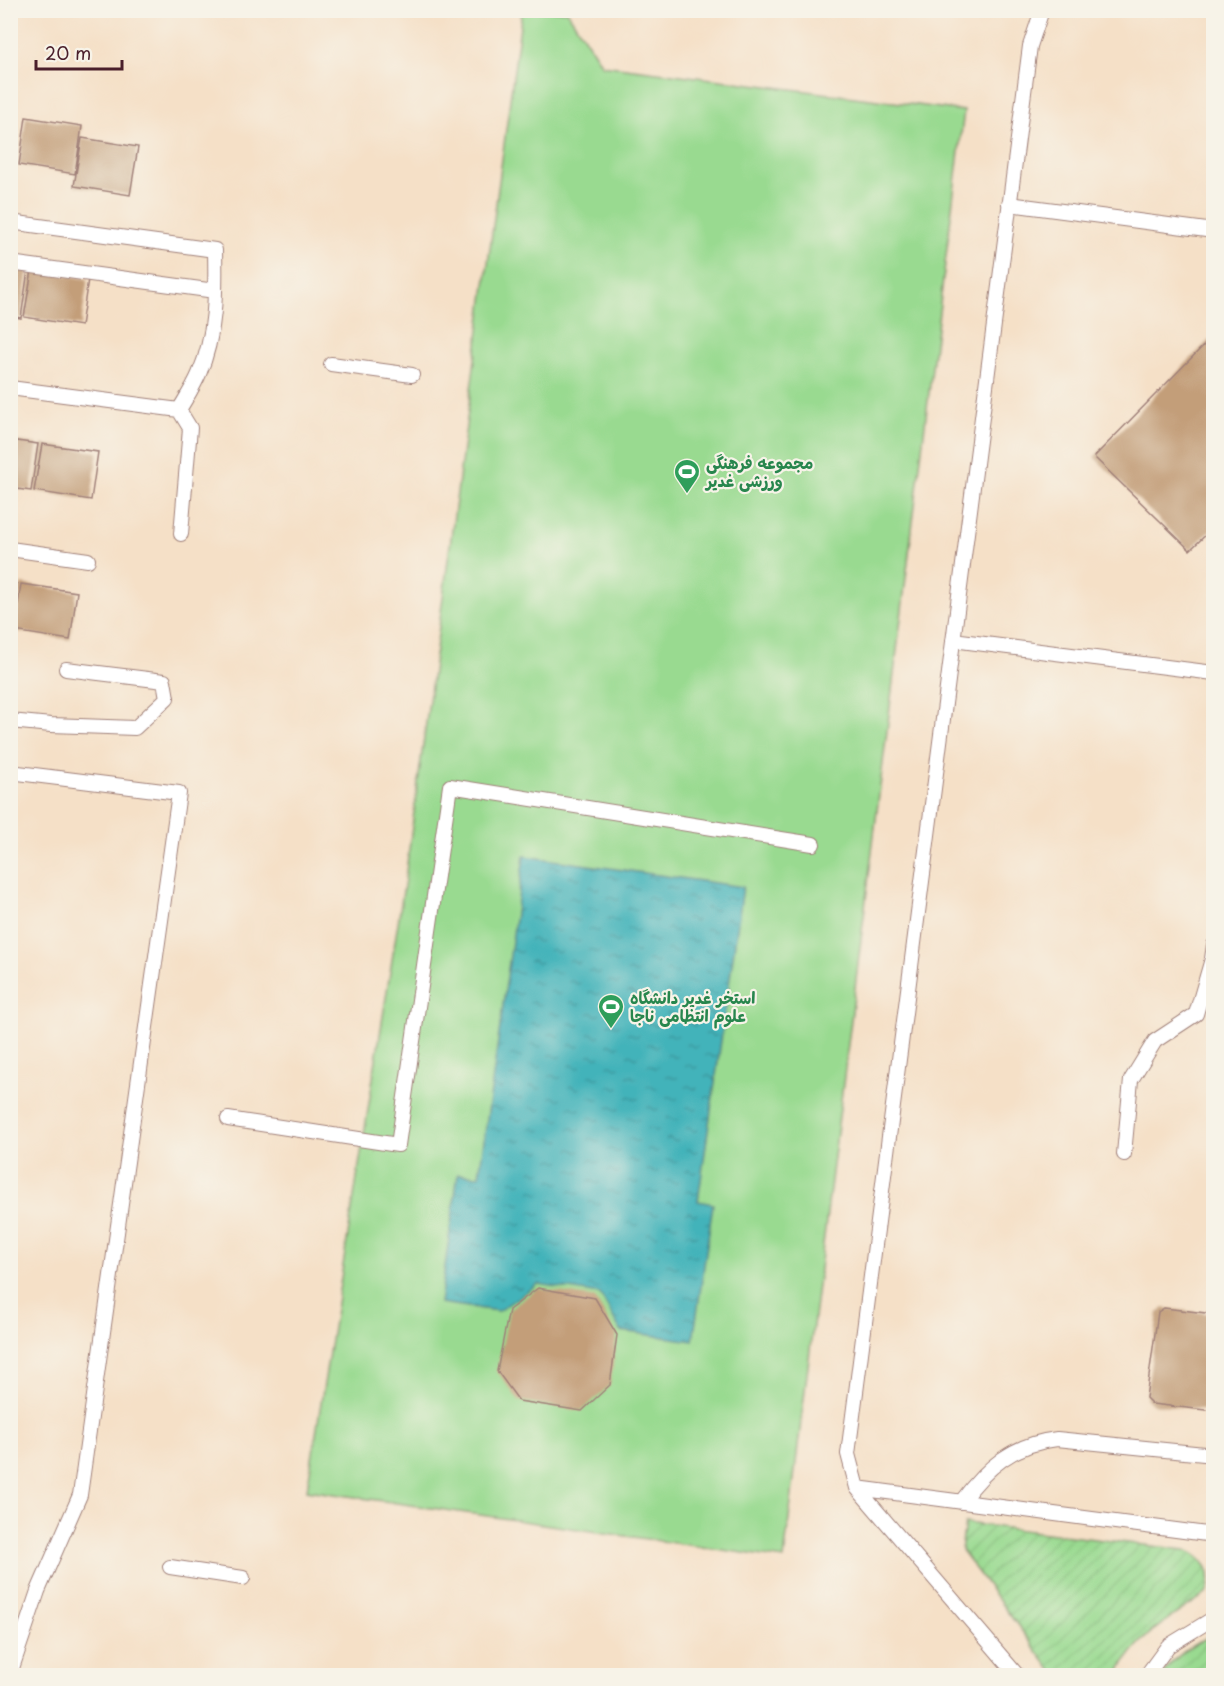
<svg xmlns="http://www.w3.org/2000/svg" width="1224" height="1686" font-family="'Playpen Sans','Playpen Sans Arabic',sans-serif">
<style>
.garden{fill:url(#garden-furrows);stroke:#727c5e;stroke-width:1.5}
.pitch{fill:#99da90;stroke:#727c5e;stroke-width:1.5}
.water{fill:url(#water-ripples);stroke:#466972;stroke-width:1.5}
.building{fill:#c39e79}
.lines{fill:none;stroke-linecap:round;stroke-linejoin:round}
.lane-casing{stroke:#a08079;stroke-width:16}
.lane{stroke:#fff;stroke-width:14}
.labels{text-anchor:middle;stroke-width:4.5;stroke-linejoin:round;paint-order:stroke}
.leisure-label{font-size:16px;font-weight:bold;fill:#27864d;stroke:#f7f3e8;text-anchor:start}
</style>
<defs>
<pattern id="garden-furrows" width="10" height="10" patternUnits="userSpaceOnUse" patternTransform="scale(1.5)"><rect width="10" height="10" fill="#99da90"/><path d="M-1 1l2-2M0 10L10 0M9 11l2-2" fill="none" stroke="#85bb7c"/></pattern>
<pattern id="water-ripples" width="26" height="14" patternUnits="userSpaceOnUse" patternTransform="scale(1.5)"><rect width="26" height="14" fill="#42b3ba"/><path d="M2 4q2-2 4 0t4 0M15 11q2-2 4 0t4 0" fill="none" stroke="#399197"/></pattern>
</defs>
<rect width="100%" height="100%" fill="#f7f3e8"/>
<filter id="ink" filterUnits="userSpaceOnUse"><feTurbulence type="fractalNoise" baseFrequency=".0167" numOctaves="2"/><feDisplacementMap in="SourceGraphic" scale="12" xChannelSelector="R" yChannelSelector="G"/><feConvolveMatrix kernelMatrix="1 2 1 2 8 2 1 2 1" color-interpolation-filters="sRGB"/></filter>
<filter id="wash" filterUnits="userSpaceOnUse"><feTurbulence type="fractalNoise" baseFrequency=".008" numOctaves="4" result="noise"/><feDisplacementMap in="SourceGraphic" scale="24" xChannelSelector="R" yChannelSelector="G"/><feGaussianBlur stdDeviation="1.35" result="paint"/><feColorMatrix in="noise" values="0 0 0 0 0 0 0 0 0 0 0 0 0 0 0 0 0 1.4 0 .05"/><feComposite in="paint" operator="in"/></filter>
<g filter="url(#wash)">
<rect width="100%" height="100%" fill="#f5e0c7"/>
<!-- garden -->
<path class="garden" d="M965,1523L1185,1550C1206,1558 1215,1573 1206,1594C1168,1620 1140,1633 1117,1675H1055L961,1550Z
M1213,1635V1675H1162C1172,1658 1194,1643 1213,1635Z"/>
<!-- pitch -->
<path class="pitch" d="M522,11H567L602,65L964,111L784,1559L307,1490L405,879Z"/>
<!-- water -->
<path class="water" d="M524,856L743,887L698,1201L713,1204L693,1341L621,1331L600,1294L538,1284L498,1311L440,1303L458,1174L479,1176Z"/>
<g id="blocks">
<!-- building -->
<path class="building" d="M26,117L82,126L75,174L19,165Z
M82,138L138,147L130,195L74,186Z
M10,267L28,270L21,318L10,316Z
M32,270L88,279L81,326L24,317Z
M1214,335V527L1190,550L1094,457Z
M10,440L38,444L31,491L10,488Z
M42,444L98,452L91,500L34,491Z
M10,583L17,584L12,619H10Z
M21,584L77,592L70,640L14,631Z
M538,1288L595,1298L617,1335L610,1385L582,1411L519,1401L497,1371L509,1310Z
M1164,1308L1214,1314V1411L1152,1404L1146,1398L1158,1312Z"/>
</g>
</g>
<g filter="url(#ink)">
<use href="#blocks" fill-opacity="0" stroke="#a08079" stroke-width="1.5"/>
<g class="lines">
<defs>
<path id="lane" d="M1009,204L1214,231
M10,222L215,250C216,292 216,335 199,374C194,386 186,398 179,410
M10,263L215,291
M331,364L412,375
M10,388L179,410
M179,410L190,428L181,534
M10,549L88,560
M953,640L1214,673
M10,721L51,725L135,728L167,698L164,681L66,669
M10,772L179,793L80,1495L38,1591L10,1674
M228,1119L398,1145L450,786L813,844
M1124,1154L1131,1080L1155,1041L1196,1014L1212,959L1214,945
M857,1488L1214,1535
M961,1502C987,1467 1013,1444 1057,1439L1214,1455
M170,1567L243,1578
M1018,1676L857,1488L848,1454L1030,46L1042,10
M1146,1676L1168,1646L1214,1618"/>
</defs>
<!-- lane casing -->
<use href="#lane" class="lane-casing"/>
<!-- lane -->
<use href="#lane" class="lane"/>
</g>
</g>
<!-- icons -->
<defs>
<symbol id="stadium-pin" viewBox="-11 -11 22 30"><path d="M0 17L-7.5 6A9.5 9.5 0 1 1 7.5 6Z" fill="#2e9e5b" stroke="#f7f3e8"/><path d="M0-5a6.5 5 0 1 0 0 10a6.5 5 0 1 0 0-10ZM-3.5-1.8h7v3.6h-7Z" fill="#fff"/></symbol>
</defs>
<g fill-rule="evenodd">
<use href="#stadium-pin" x="672" y="457" width="30" height="40"/>
<use href="#stadium-pin" x="596" y="992" width="30" height="40"/>
</g>
<g class="labels">
<!-- leisure labels -->
<g class="leisure-label">
<text x="706" y="469">مجموعه فرهنگی<tspan x="706" dy="18">ورزشی غدیر</tspan></text>
<text x="630" y="1004">استخر غدیر دانشگاه<tspan x="630" dy="18">علوم انتظامی ناجا</tspan></text>
</g>
</g>
<!-- margin -->
<rect width="1224" height="1686" fill="none" stroke="#f7f3e8" stroke-width="36"/>
<!-- scale -->
<path d="M36 60v9h86v-9" fill="none" stroke="#4a1f2b" stroke-width="3"/>
<text x="45" y="60" font-size="18" fill="#4a1f2b" stroke="#f7f3e8" stroke-width="4.5" paint-order="stroke">20 m</text>
</svg>
